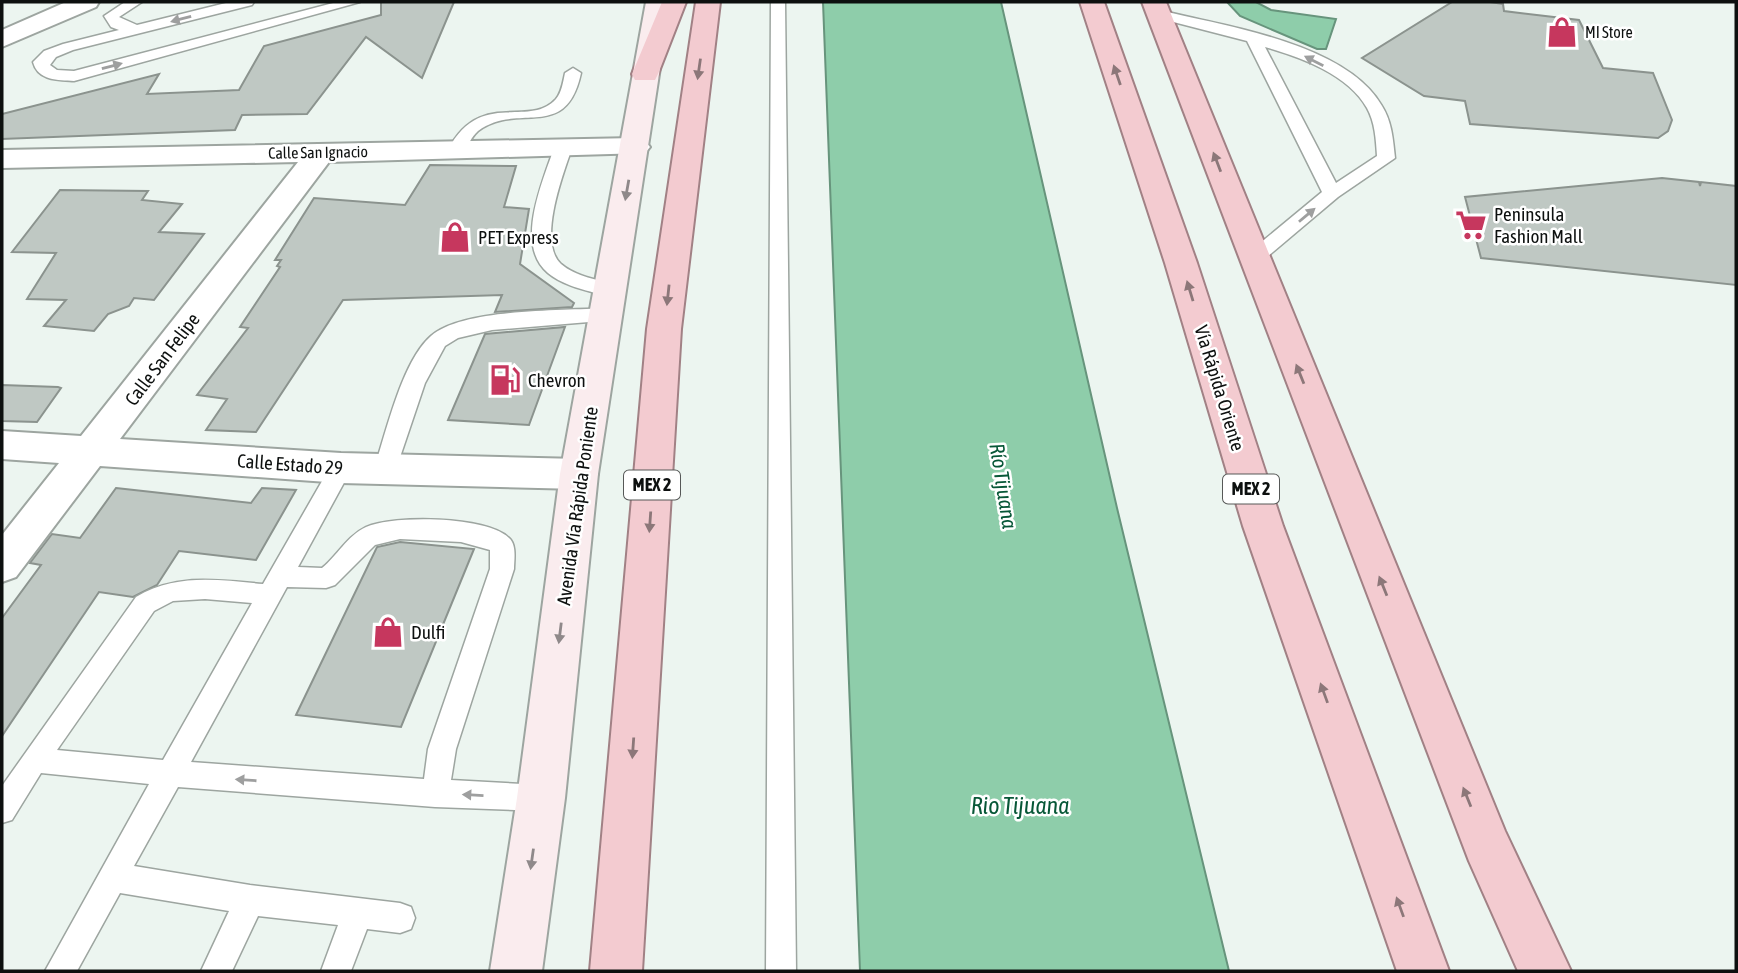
<svg xmlns="http://www.w3.org/2000/svg" width="1738" height="973" font-family="'Asap Condensed',sans-serif">
<style>
.water{fill:#8ecdaa;stroke:#67947c;stroke-width:2}
.building{fill:#bfc8c3;stroke:#8b938e;stroke-width:2}
.lines{fill:none;stroke-linecap:round;stroke-linejoin:round}
.service-casing{stroke:#9da5a0;stroke-width:3}
.minor-casing{stroke:#9da5a0;stroke-width:4}
.secondary-casing{stroke:#9da5a0;stroke-width:4}
.trunk-casing{stroke:#a18185;stroke-width:4}
.service{fill:#fff;fill-rule:evenodd}
.minor{fill:#fff;fill-rule:evenodd}
.secondary{fill:#faecee;fill-rule:evenodd}
.trunk{fill:#f3cbd0;fill-rule:evenodd}
.oneway{fill:#9e9f9f}
.oneway2{fill:#8c7779}
.oneway3{fill:#8f898a}
.labels{text-anchor:middle;stroke-width:5;stroke-linejoin:round;paint-order:stroke}
.far-poi-label{font-size:16px;fill:#0d100f;stroke:#fff;text-anchor:start}
.far-street-label{font-size:16px;fill:#0d100f;stroke:#fff}
.shield{fill:#fff;stroke:#565857;stroke-width:2}
.shield-label{font-size:18px;font-weight:bold;fill:#0d100f}
.poi-label{font-size:19px;fill:#0d100f;stroke:#fff;text-anchor:start}
.street-label{font-size:19px;fill:#0d100f;stroke:#fff}
.water-label{font-size:21px;font-style:italic;fill:#075737;stroke:#fff}
.near-water-label{font-size:24px;font-style:italic;fill:#075737;stroke:#fff}
</style>
<rect width="100%" height="100%" fill="#ecf5f0"/>
<!-- water -->
<path class="water" d="M823,2H1001L1117,508L1229,971H860Z
M1227,2H1256L1271,10L1336,19L1326,49H1317L1240,16Z"/>
<!-- building -->
<path class="building" d="M381,2H454L422,78L366,37L307,114L242,115L235,130L2,139V114L159,74L147,94L239,90L264,46L381,15Z
M1452,2H1490L1503,4L1504,11L1579,20L1603,68L1653,73L1672,120L1668,131L1658,138L1470,124L1465,101L1424,96L1362,58Z
M430,165L516,166L504,207L529,209L520,264L574,303L572,307L495,312L502,295L343,300L256,432L206,430L227,399L197,395L248,328L240,327L280,267L277,266L281,260H275L314,198L405,205Z
M1662,178L1699,182L1700,186L1701,182L1736,186V285L1481,258L1465,197Z
M60,190L148,191L142,200L182,204L159,232L204,234L154,300L134,298L129,306L108,314L94,331L44,326L66,300L27,299L56,253L12,252Z
M565,327L529,425L448,420L485,334Z
M2,385L58,387L61,388L37,422L2,421Z
M116,488L251,503L262,488L296,490L256,560L179,551L157,585L133,597L99,592L2,736V618L41,565L30,563L52,534L80,538Z
M400,542L474,549L401,727L296,715L377,547Z"/>
<g class="lines">
<defs>
<path id="service" d="M125,2H142L119,17L137,25L230,2H254L252,5L73,50L56,57L50,65L57,70L74,71L337,2H360L74,81C58,80 38,81 33,62L44,51L63,44L119,30L111,27L104,16Z
M771,2H785L796,971H766Z
M1159,10C1224,26 1346,43 1382,106C1392,122 1393,140 1395,158L1338,197L1261,262H1247L1245,258L1247,254L1322,192L1247,41L1154,17L1152,14ZM1265,47C1300,57 1348,74 1367,108C1375,122 1376,140 1377,156L1336,183Z
M573,68L581,73C566,143 518,101 478,131C471,137 468,146 463,154L457,155L448,150C480,88 529,129 556,99C562,92 563,82 565,73Z
M563,143L572,148C563,174 537,242 561,264C576,277 599,280 617,285L620,290L617,295L610,297C590,291 565,287 548,273C514,245 543,181 554,148Z
M606,308L613,310L616,315L613,320L492,330L458,338L445,346L425,383L396,469L393,475L385,478L377,475L374,469C386,433 402,361 431,336C463,308 564,311 606,308Z
M341,459L349,462L352,468L298,567L322,568C337,556 347,536 366,527C393,515 487,516 509,538C517,545 514,560 514,569L456,749L451,780L541,785L551,789L555,798L551,807L541,811L435,807L178,787L134,866L250,885L400,903L411,907L415,918L411,929L400,933L367,929L351,971H321L338,925L258,916L232,971H201L229,911L120,893L77,971H45L149,784L41,773L12,820L2,823V786L136,597C177,573 218,580 263,584L333,462ZM400,539L461,542L490,550V569L428,749L424,779L191,762L287,587L326,588L335,585L375,545ZM205,599L252,603L163,760L57,750L154,611L173,601Z"/>
<path id="minor" d="M66,2H99L96,7L2,47V30Z
M635,138L645,141L650,147L645,153L329,162L120,439L341,453L579,459L592,464L598,474L592,484L579,489L341,483L100,466L16,577L2,582V535L59,463L2,459V431L81,436L298,162L2,168V150Z"/>
<path id="secondary" d="M646,2H670L598,474L565,798L542,971H490L517,798L560,474Z"/>
<path id="trunk" d="M662,2H686L658,74L655,80H635L632,74Z
M696,2H720L681,329L642,971H590L647,329Z
M1080,2H1104L1197,263L1283,526L1449,971H1397L1243,526L1165,263Z
M1142,2H1166L1505,831L1571,971H1518L1469,861Z"/>
</defs>
<!-- service casing -->
<use href="#service" class="service-casing"/>
<!-- minor casing -->
<use href="#minor" class="minor-casing"/>
<!-- secondary casing -->
<use href="#secondary" class="secondary-casing"/>
<!-- trunk casing -->
<use href="#trunk" class="trunk-casing"/>
<!-- service -->
<use href="#service" class="service"/>
<!-- minor -->
<use href="#minor" class="minor"/>
<!-- secondary -->
<use href="#secondary" class="secondary"/>
<!-- trunk -->
<use href="#trunk" class="trunk"/>
</g>
<!-- one-way arrows -->
<defs><path id="oneway-solid" d="M-6-.8H1V-3.2L6.5 0L1 3.2V.8H-6Z" transform="scale(1.75)"/></defs>
<g class="oneway">
<use href="#oneway-solid" transform="translate(181 19) rotate(165)"/>
<use href="#oneway-solid" transform="translate(1314 61) rotate(-153)"/>
<use href="#oneway-solid" transform="translate(112 66) rotate(-15)"/>
<use href="#oneway-solid" transform="translate(1307 215) rotate(-40)"/>
<use href="#oneway-solid" transform="translate(246 780) rotate(-176)"/>
<use href="#oneway-solid" transform="translate(473 795) rotate(-177)"/>
</g>
<g class="oneway2">
<use href="#oneway-solid" transform="translate(699 69) rotate(98)"/>
<use href="#oneway-solid" transform="translate(1117 75) rotate(-109)"/>
<use href="#oneway-solid" transform="translate(1217 162) rotate(-111)"/>
<use href="#oneway-solid" transform="translate(1190 291) rotate(-107)"/>
<use href="#oneway-solid" transform="translate(668 295) rotate(96)"/>
<use href="#oneway-solid" transform="translate(1300 374) rotate(-112)"/>
<use href="#oneway-solid" transform="translate(650 522) rotate(94)"/>
<use href="#oneway-solid" transform="translate(1383 586) rotate(-112)"/>
<use href="#oneway-solid" transform="translate(1324 693) rotate(-110)"/>
<use href="#oneway-solid" transform="translate(633 748) rotate(94)"/>
<use href="#oneway-solid" transform="translate(1467 797) rotate(-112)"/>
<use href="#oneway-solid" transform="translate(1400 907) rotate(-110)"/>
</g>
<g class="oneway3">
<use href="#oneway-solid" transform="translate(627 190) rotate(100)"/>
<use href="#oneway-solid" transform="translate(560 633) rotate(97)"/>
<use href="#oneway-solid" transform="translate(532 859) rotate(98)"/>
</g>
<!-- icons -->
<defs>
<symbol id="shop-bare" viewBox="-9 -9 18 18"><path d="M-5-2.5h2.3a2.7 3.5 0 0 1 5.4 0H5L5.5 6h-11ZM-1.5-2.5h3a1.5 2.3 0 0 0-3 0Z" fill="#c6375e" stroke="#fff" stroke-width="2.5" paint-order="stroke"/></symbol>
<symbol id="supermarket-bare" viewBox="-9 -9 18 18"><path d="M-6-5.5h2.5l.6 2H6L4.5 2H-2.5L-4.4-4H-6ZM-1.5 3.2a1.3 1.3 0 1 0 .1 0ZM3 3.2a1.3 1.3 0 1 0 .1 0Z" fill="#c6375e" stroke="#fff" stroke-width="2.5" paint-order="stroke"/></symbol>
<symbol id="fuel-bare" viewBox="-9 -9 18 18"><path d="M-5.5-6h7V0h2V4h1.3V-2.5L3-4.5l.8-.8L6-3V5H2.5V1h-1V6h-7ZM-4.2-4.7v3.2H.2V-4.7Z" fill="#c6375e" stroke="#fff" stroke-width="2.5" paint-order="stroke"/></symbol>
</defs>
<g fill-rule="evenodd">
<use href="#shop-bare" x="1540" y="10" width="44" height="44"/>
<use href="#supermarket-bare" x="1449" y="203" width="44" height="44"/>
<use href="#shop-bare" x="433" y="215" width="44" height="44"/>
<use href="#fuel-bare" x="483" y="358" width="44" height="44"/>
<use href="#shop-bare" x="366" y="610" width="44" height="44"/>
</g>
<g class="labels">
<!-- far-poi labels -->
<g class="far-poi-label">
<text x="1585" y="38">MI Store</text>
</g>
<!-- far-street labels -->
<g class="far-street-label">
<text transform="translate(318 152) rotate(-1)" y="6">Calle San Ignacio</text>
</g>
<!-- shield labels -->
<g class="shield">
<rect x="624" y="470.5" width="56" height="29" rx="5"/>
<rect x="1223" y="474.5" width="56" height="29" rx="5"/>
</g>
<g class="shield-label">
<text x="652" y="491">MEX 2</text>
<text x="1251" y="495">MEX 2</text>
</g>
<!-- poi labels -->
<g class="poi-label">
<text x="1494" y="221">Peninsula<tspan x="1494" dy="22">Fashion Mall</tspan></text>
<text x="478" y="244">PET Express</text>
<text x="528" y="387">Chevron</text>
<text x="411" y="639">Dulfi</text>
</g>
<!-- street labels -->
<g class="street-label">
<text transform="translate(162 359) rotate(-53)" y="7">Calle San Felipe</text>
<text transform="translate(1220 388) rotate(73)" y="7">Vía Rápida Oriente</text>
<text transform="translate(290 464) rotate(4)" y="7">Calle Estado 29</text>
<text transform="translate(577 506) rotate(-82)" y="7">Avenida Vía Rápida Poniente</text>
</g>
<!-- water labels -->
<g class="water-label">
<text transform="translate(1003 486) rotate(81)" y="7">Río Tijuana</text>
</g>
<!-- near-water labels -->
<g class="near-water-label">
<text x="1020" y="814">Rio Tijuana</text>
</g>
</g>
<!-- border -->
<rect width="1738" height="973" fill="none" stroke="#0d100f" stroke-width="7"/>
</svg>
